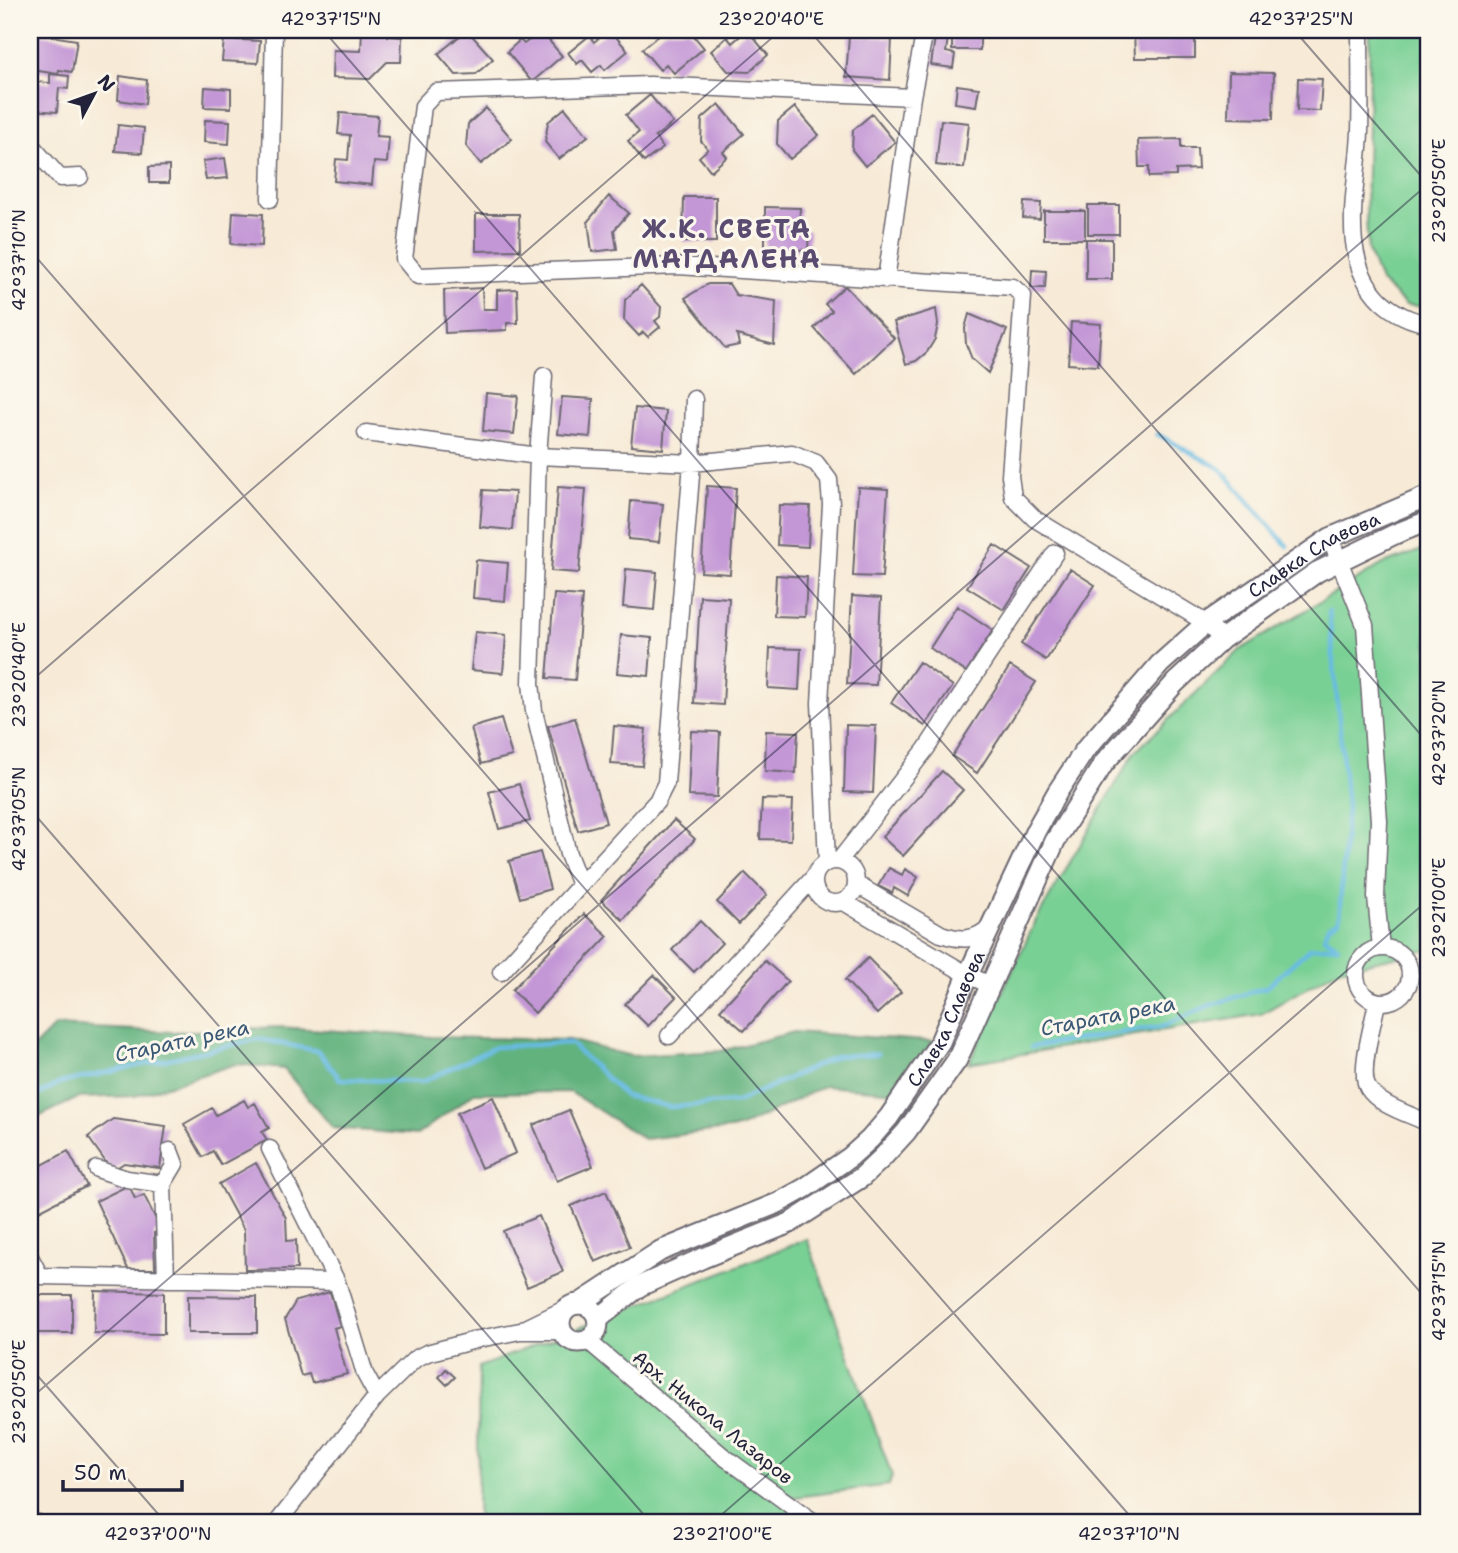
<svg xmlns="http://www.w3.org/2000/svg" width="1458" height="1553" font-family="'Shantell Sans',sans-serif">
<style>
.green{fill:#79d094;stroke:#4e7968;stroke-width:2}
.forest{fill:#62b27e;stroke:#426a5c;stroke-width:2}
.lines{fill:none;stroke-linecap:round;stroke-linejoin:round}
.stream{stroke:#67bbe3;stroke-width:4.5}
.building{fill:#c396d6}
.minor-casing{stroke:#6d6871;stroke-width:19}
.tertiary-casing{stroke:#6d6871;stroke-width:23}
.minor{stroke:#fff;stroke-width:16}
.tertiary{stroke:#fff;stroke-width:19}
.ticks{fill:none;stroke:#22223b;stroke-width:2;stroke-opacity:0.45}
.labels{text-anchor:middle;stroke-width:6;stroke-linejoin:round;paint-order:stroke}
.street-label{font-size:19px;fill:#22223b;stroke:#fbf7ec}
.water-label{font-size:21px;font-style:italic;fill:#3a5876;stroke:#fbf7ec}
.district-label{font-size:26px;font-weight:bold;letter-spacing:2px;fill:#5a4b71;stroke:#fbf7ec}
.neatline{fill:none;stroke:#22223b;stroke-width:2.5}
.ticks-label{font-size:18px;text-anchor:middle;fill:#22223b}
</style>
<rect width="100%" height="100%" fill="#fbf7ec"/>
<filter id="ink" filterUnits="userSpaceOnUse"><feTurbulence type="fractalNoise" baseFrequency=".0143" numOctaves="2"/><feDisplacementMap in="SourceGraphic" scale="14" xChannelSelector="R" yChannelSelector="G"/><feConvolveMatrix kernelMatrix="1 2 1 2 8 2 1 2 1" color-interpolation-filters="sRGB"/></filter>
<filter id="wash" filterUnits="userSpaceOnUse"><feTurbulence type="fractalNoise" baseFrequency=".00686" numOctaves="4" result="noise"/><feDisplacementMap in="SourceGraphic" scale="28" xChannelSelector="R" yChannelSelector="G"/><feGaussianBlur stdDeviation="1.57" result="paint"/><feColorMatrix in="noise" values="0 0 0 0 0 0 0 0 0 0 0 0 0 0 0 0 0 1.4 0 .05"/><feComposite in="paint" operator="in"/></filter>
<g filter="url(#wash)">
<rect width="100%" height="100%" fill="#f7ead6"/>
<!-- green -->
<path class="green" d="M1370,30H1428V307L1406,305L1380,281L1368,251L1366,217Z
M1428,548V950L1339,969L1261,1014L969,1063L1036,920L1134,753L1240,650L1383,564Z
M807,1239L892,1476L889,1485L780,1499L815,1523H477L479,1367Z"/>
<!-- forest -->
<path class="forest" d="M55,1026L173,1032L278,1027L432,1037L569,1040L631,1056L721,1051L794,1032L940,1042L907,1093L824,1086L739,1128L644,1139L570,1092L474,1093L417,1135L333,1128L284,1069L236,1064L135,1096L78,1098L30,1121V1051Z"/>
<g class="lines">
<!-- stream -->
<path class="stream" d="M1157,434L1221,469L1287,546
M1329,611L1347,807L1339,920L1329,926L1324,937L1338,946
M1031,1047L1163,1026L1208,1006L1267,987L1310,948L1338,946
M30,1099L60,1083L259,1039L318,1051L340,1079L422,1082L495,1047L570,1043L625,1096L670,1107L737,1102L837,1056L878,1054"/>
</g>
<g id="blocks">
<!-- building -->
<path class="building" d="M362,30H389L388,36L402,37L401,62H387L370,79L332,78L333,50L361,51Z
M467,30L493,59L476,74L456,75L438,54Z
M610,30L628,51L605,70L601,65L592,72L582,60L577,64L568,53L589,36L594,42Z
M665,30H689L704,48L674,73L666,64L660,70L642,49Z
M747,30L768,55L749,72L728,71L711,51L727,37L732,43Z
M936,30H949L946,52L955,54L953,68L931,65Z
M1134,30H1195V58H1135Z
M541,31L562,56L532,82L507,52L520,40L524,44Z
M952,31H980V50H952Z
M38,34L77,40L72,72L59,70L58,74L32,70Z
M849,36L892,38L890,80L846,77Z
M224,39L260,41L258,63L222,61Z
M1229,72L1274,73L1273,119L1228,118Z
M50,74L69,76L68,89L59,88L57,112L33,110L35,82L50,83Z
M120,76L147,80L145,104L118,100Z
M1298,78L1322,79L1320,111L1297,110Z
M957,85L979,88L976,106L955,103Z
M205,87L231,89V108L204,107Z
M650,95L673,123L655,137L663,148L644,162L628,141L639,132L626,115Z
M719,104L744,134L723,152L727,157L711,171L699,157L708,149L701,141L702,119Z
M795,107L819,135L790,159L777,144L778,121Z
M486,108L512,139L481,164L466,146L468,124Z
M565,108L588,136L559,159L545,142L548,122Z
M340,113L378,116L376,136L389,137L387,163L374,162L372,185L334,181L336,159L348,160L350,135L338,134Z
M872,114L895,142L865,166L852,150L853,130Z
M205,120L230,121L229,144L204,142Z
M941,120L969,123L964,168L936,165Z
M118,125L144,128L142,153L115,151Z
M1181,139V148H1197L1198,169L1176,170V176L1149,177V167H1139L1138,140Z
M225,158L228,178L206,180L203,161Z
M169,166V183H149V167Z
M609,196L629,213L614,230L617,249L592,252L588,221Z
M684,197H716V242H683Z
M1024,202L1041,203L1040,219L1023,218Z
M1088,205H1119V234H1088Z
M765,207L800,208L799,230H809L808,250L765,249Z
M1044,211H1085V239H1044Z
M233,212L263,214L262,246L231,244Z
M476,214H519L520,250L476,251Z
M1086,239H1112V279H1086Z
M1032,270L1046,271L1045,288H1031Z
M708,284H729L736,295L776,301L774,345L737,335L739,345L725,348L685,298Z
M641,285L661,307L660,317L655,321L660,327L648,337L643,332L639,336L624,320L625,300Z
M845,286L894,338L856,374L814,328L832,311L825,304Z
M482,288L483,309H497V290L517,289L518,323H507V330L445,333L444,290Z
M936,309L938,324L935,339L927,352L916,361L906,364L894,322Z
M969,314L1007,330L988,373L972,359L966,344L965,328Z
M1071,322L1101,324L1098,366L1068,364Z
M486,393L518,396L514,434L483,431Z
M562,397L593,399L590,437L558,434Z
M635,408L666,411L663,449L631,446Z
M707,486L736,488L730,574L701,572Z
M558,487L586,489L579,573L551,571Z
M858,487L888,489L882,577L853,576Z
M483,490L515,492L512,530L480,527Z
M631,501L663,504L659,542L628,539Z
M779,505L810,506L808,547L777,545Z
M994,545L1031,568L1004,610L967,587Z
M476,560L508,563L505,601L473,598Z
M626,569L657,572L654,610L623,607Z
M1070,569L1095,585L1046,660L1021,644Z
M776,575L807,577L805,617L774,616Z
M554,594L582,596L575,680L547,678Z
M700,596L729,598L723,705L694,703Z
M852,596L881,598L876,685L847,684Z
M957,606L993,630L966,672L930,648Z
M475,632L506,635L503,673L471,670Z
M621,635L652,638L649,676L617,673Z
M770,648L801,649L799,690L768,688Z
M919,662L953,686L925,726L891,703Z
M1010,666L1036,682L977,773L952,756Z
M575,718L606,823L578,831L548,726Z
M501,719L512,756L481,764L471,728Z
M846,725L876,726L873,793L844,792Z
M614,726L646,729L642,766L611,764Z
M691,731L720,732L717,797L688,796Z
M766,731L798,732L796,773L765,771Z
M942,771L963,790L903,856L882,837Z
M519,784L530,821L499,829L489,792Z
M762,799L793,800L791,840L760,839Z
M674,820L695,839L623,920L601,900Z
M540,852L550,889L520,898L509,861Z
M889,868L902,875L905,869L918,877L908,896L894,888L892,893L878,886Z
M745,873L767,895L739,924L717,902Z
M584,914L608,936L535,1013L512,990Z
M700,921L722,943L694,972L672,950Z
M868,958L901,992L877,1014L845,980Z
M765,961L788,981L744,1031L720,1010Z
M654,975L676,997L648,1026L625,1004Z
M493,1097L516,1153L481,1168L457,1113Z
M244,1100L248,1107L255,1103L269,1128L262,1132L267,1140L221,1165L213,1151L203,1157L184,1124L212,1108L216,1115Z
M569,1110L593,1166L557,1181L533,1125Z
M113,1119L166,1126L160,1168L124,1163L112,1171L88,1137Z
M68,1151L87,1186L37,1212L30,1203V1159L35,1169Z
M256,1163L286,1218L287,1241L296,1240L297,1269L245,1270L244,1230L219,1184Z
M129,1185L135,1199L144,1195L161,1230L154,1233L155,1269H128L96,1201Z
M606,1191L630,1247L595,1262L571,1206Z
M539,1216L563,1272L527,1287L503,1231Z
M95,1291L164,1293V1334L94,1333Z
M330,1292L340,1326L334,1328L347,1374L312,1383L309,1374L301,1376L285,1319L296,1301Z
M30,1295H72V1333H30Z
M188,1296L257,1297V1333H188Z
M446,1369L455,1377L447,1385L439,1377Z"/>
</g>
</g>
<g filter="url(#ink)">
<use href="#blocks" fill-opacity="0" stroke="#6d6871" stroke-width="2"/>
<g class="lines">
<defs>
<path id="minor" d="M1360,30C1360,64 1361,98 1360,132C1358,187 1336,257 1381,301C1393,312 1411,322 1428,323
M912,97L650,85L436,92L423,106L404,259L418,276L678,266L1013,287L1023,296L1010,476L1013,497L1035,519L1206,623L1222,639
M30,144L60,178L80,177
M270,199L274,30
M886,280L912,97L925,30
M544,376L538,456L531,683L534,711L568,854L580,885
M366,433L538,456L692,463L792,453L816,463L829,480L831,504L820,703L827,862
M1330,538L1365,625L1379,821L1376,897L1381,948
M814 882a21 21 0 1 1 42 0a21 21 0 1 1-42 0Z
M839,861L926,749L1055,553
M856,884L941,934C962,941 975,941 991,926
M844,902L968,975L990,985
M1356 975a27 27 0 1 1 54 0a27 27 0 1 1-54 0Z
M501,972L657,801L666,783L692,463L694,399
M1377,1002C1374,1021 1358,1072 1368,1088C1379,1106 1410,1114 1428,1123
M669,1036L814,877
M270,1149L337,1282L365,1374L377,1396
M97,1169L127,1179L163,1184L166,1279
M163,1184L175,1164L170,1151
M30,1257L40,1276L337,1282
M526,1328L567,1308
M587,1340L723,1456L815,1523
M30,1521L38,1523
M277,1523L377,1396L415,1359L427,1353L479,1339L520,1331H562"/>
<g id="tertiary">
<circle cx="579" cy="1323" r="19"/>
<path id="s1" d="M579,1304L660,1251L778,1203L805,1188L850,1157L870,1139L889,1117L940,1042L968,975L1036,830L1058,791L1085,750L1160,664L1206,623L1330,538L1428,496"/>
<path d="M598,1319L640,1286L703,1258L790,1223L862,1177L882,1158L906,1132L957,1060L1055,841L1104,763L1175,683L1222,639L1317,572L1395,534L1428,521"/>
</g>
</defs>
<!-- minor casing -->
<use href="#minor" class="minor-casing"/>
<!-- tertiary casing -->
<use href="#tertiary" class="tertiary-casing"/>
<!-- minor -->
<use href="#minor" class="minor"/>
<!-- tertiary -->
<use href="#tertiary" class="tertiary"/>
</g>
</g>
<!-- ticks -->
<path class="ticks" d="M323,30L1428,1301M809,30L1428,743M1294,30L1428,184M30,250L1136,1523M30,682L781,30M30,809L651,1523M30,1367L166,1523M30,1399L1428,184M712,1523L1428,900"/>
<g class="labels">
<!-- street labels -->
<g class="street-label">
<text dy="7" stroke="none"><textPath href="#s1" startOffset="1087">Славка Славова</textPath></text>
<text dy="7" stroke="none"><textPath href="#s1" startOffset="480">Славка Славова</textPath></text>
<text transform="translate(713 1417) rotate(39)" y="7">Арх. Никола Лазаров</text>
</g>
<!-- water labels -->
<g class="water-label">
<text transform="translate(1108 1016) rotate(-11)" y="7">Старата река</text>
<text transform="translate(182 1041) rotate(-12)" y="7">Старата река</text>
</g>
<!-- district labels -->
<g class="district-label">
<text x="727" y="238">Ж.К. СВЕТА<tspan x="727" dy="30">МАГДАЛЕНА</tspan></text>
</g>
</g>
<!-- margin -->
<rect width="1458" height="1553" fill="none" stroke="#fbf7ec" stroke-width="77"/>
<!-- north arrow -->
<g transform="translate(94 94) rotate(49)" stroke="#fbf7ec" stroke-width="5" paint-order="stroke">
<path d="M0-5L12 26L0 18L-12 26Z" fill="#22223b"/>
<text y="-10" font-size="19" font-weight="bold" text-anchor="middle" fill="#22223b">N</text>
</g>
<!-- scale -->
<path d="M63 1480v10h119v-10" fill="none" stroke="#22223b" stroke-width="3.5"/>
<text x="74" y="1480" font-size="21" fill="#22223b" stroke="#fbf7ec" stroke-width="5" paint-order="stroke">50 m</text>
<rect x="38" y="38" width="1382" height="1476" class="neatline"/>
<g class="ticks-label">
<text x="331" y="25">42°37'15"N</text>
<text x="771" y="25">23°20'40"E</text>
<text x="1301" y="25">42°37'25"N</text>
<text transform="translate(1439 191) rotate(-90)" y="6">23°20'50"E</text>
<text transform="translate(19 260) rotate(-90)" y="6">42°37'10"N</text>
<text transform="translate(19 675) rotate(-90)" y="6">23°20'40"E</text>
<text transform="translate(1439 733) rotate(-90)" y="6">42°37'20"N</text>
<text transform="translate(19 819) rotate(-90)" y="6">42°37'05"N</text>
<text transform="translate(1439 908) rotate(-90)" y="6">23°21'00"E</text>
<text transform="translate(1439 1291) rotate(-90)" y="6">42°37'15"N</text>
<text transform="translate(19 1392) rotate(-90)" y="6">23°20'50"E</text>
<text x="158" y="1540">42°37'00"N</text>
<text x="722" y="1540">23°21'00"E</text>
<text x="1129" y="1540">42°37'10"N</text>
</g>
</svg>
